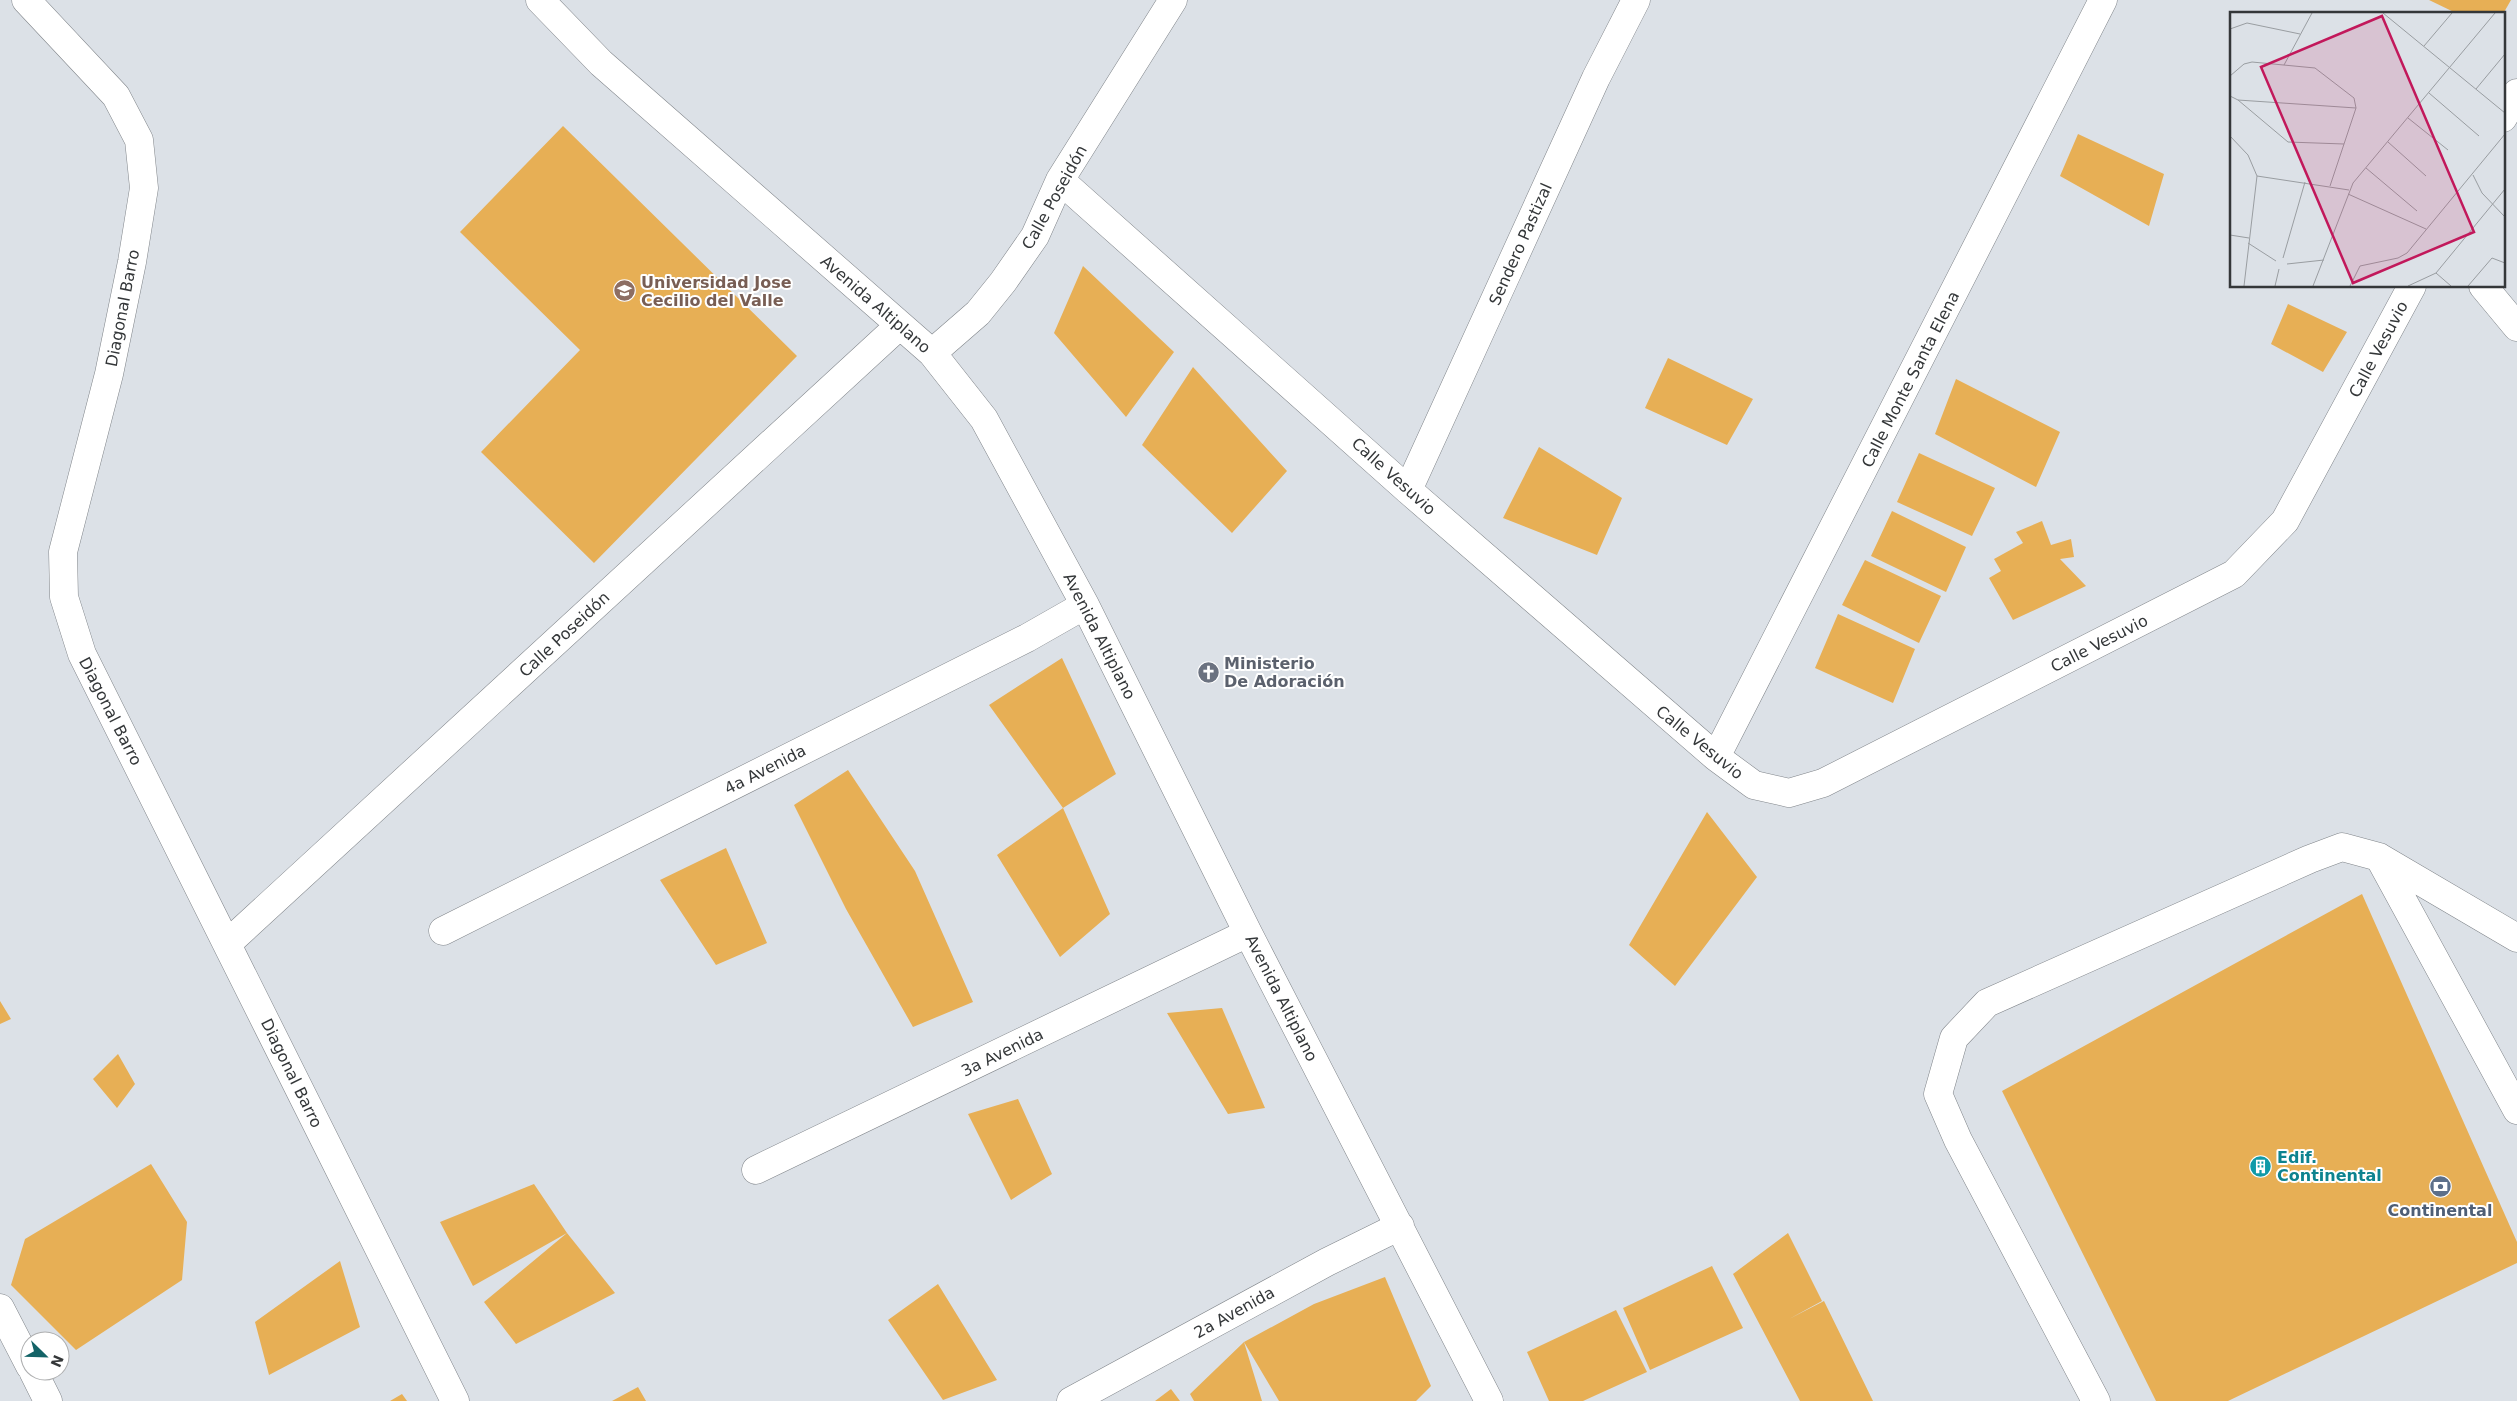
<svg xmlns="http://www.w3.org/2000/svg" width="2517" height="1401" font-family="'DejaVu Sans',sans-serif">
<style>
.building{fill:#e7af55}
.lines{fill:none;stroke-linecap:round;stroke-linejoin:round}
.minor-casing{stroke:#80858a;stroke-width:29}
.minor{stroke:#fff;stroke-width:28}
.labels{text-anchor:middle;stroke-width:4;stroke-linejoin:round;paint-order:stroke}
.street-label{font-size:16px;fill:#343739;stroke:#fff}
.education-label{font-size:16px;font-weight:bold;fill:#785e54;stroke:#fff;text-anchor:start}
.worship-label{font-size:16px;font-weight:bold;fill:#5b616d;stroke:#fff;text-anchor:start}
.culture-label{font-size:16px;font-weight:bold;fill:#0d838f;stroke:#fff;text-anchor:start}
.service-label{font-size:16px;font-weight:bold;fill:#4e5e75;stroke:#fff}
.inset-road{fill:none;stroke:#999da1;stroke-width:1}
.view{fill:#c2185b;fill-opacity:0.15;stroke:#c2185b;stroke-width:2.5}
.inset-edge{fill:none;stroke:#343739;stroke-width:2.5}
</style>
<rect width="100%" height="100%" fill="#dce1e7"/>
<!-- building -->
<path class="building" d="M2429,0H2511L2503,14H2458Z
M563,126L797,356L594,563L481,452L580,350L460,232Z
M2078,134L2164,174L2149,226L2060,176Z
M1083,266L1174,352L1126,417L1054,333Z
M2288,304L2347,332L2323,372L2271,344Z
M1668,358L1753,399L1727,445L1645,408Z
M1193,367L1287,471L1232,533L1142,445Z
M1956,379L2060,432L2036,487L1935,434Z
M1539,447L1622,498L1597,555L1503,518Z
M1919,453L1995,488L1972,536L1897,502Z
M1892,511L1966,547L1946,592L1871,556Z
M2042,521L2051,545L2071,539L2074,557L2060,559L2086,586L2013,620L1989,578L2001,571L1994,559L2023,543L2016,532Z
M1865,560L1941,596L1919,643L1842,605Z
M1838,614L1915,649L1893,703L1815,668Z
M1062,658L1116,774L1063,808L989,705Z
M848,770L915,871L973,1002L913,1027L846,909L794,805Z
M1063,808L1110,914L1060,957L997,855Z
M1707,812L1757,877L1675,986L1629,945Z
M726,848L767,943L716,965L660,880Z
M2362,894L2517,1242V1263L2228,1401H2156L2002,1091Z
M0,1001L11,1019L0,1024Z
M1222,1008L1265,1108L1228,1114L1167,1013Z
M118,1054L135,1084L117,1108L93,1079Z
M1018,1099L1052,1174L1011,1200L968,1114Z
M151,1164L187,1222L182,1280L76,1350L11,1285L25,1239Z
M534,1184L567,1233L473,1286L440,1222Z
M567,1233L615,1293L516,1344L484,1302Z
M1788,1233L1822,1301L1789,1319L1824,1301L1873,1401H1800L1733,1274Z
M340,1261L360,1327L269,1375L255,1322Z
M1712,1266L1743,1328L1650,1370L1623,1308Z
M1385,1277L1431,1386L1416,1401H1279L1244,1342L1314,1304Z
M938,1284L997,1380L943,1400L888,1320Z
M1616,1310L1647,1372L1583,1401H1549L1527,1352Z
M1244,1342L1262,1401H1194L1190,1394Z
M638,1387L646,1401H612Z
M1171,1389L1180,1401H1155Z
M402,1394L407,1401H390Z"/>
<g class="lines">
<defs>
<path id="minor" d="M26,0L116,96L139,140L144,188L132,262L109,374L63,552L64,597L82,654L455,1401
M540,0L601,63L932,353L984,419L1085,605L1248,933L1489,1401
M2503,118L2517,93
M1060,180L1408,490L1716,757L1754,785L1789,793L1823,783L2234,574L2285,521L2412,286
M2483,286L2517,327
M932,353L978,313L1003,282L1035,236L1060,180L1173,0
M1408,490L1596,78L1636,0
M1716,757L2103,0
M2379,857L2517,1110
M443,931L1027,638L1085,605
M228,943L900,325
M756,1170L1248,933
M0,1308L30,1366
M33,1371L48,1401
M1071,1401L1327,1262L1400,1226
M2096,1401L1958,1140L1938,1094L1954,1038L1987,1003L2310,859L2342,847L2379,857L2517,938"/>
</defs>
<!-- minor casing -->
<use href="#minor" class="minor-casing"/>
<!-- minor -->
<use href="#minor" class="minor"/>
</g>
<!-- icons -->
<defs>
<symbol id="university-disc" viewBox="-11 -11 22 22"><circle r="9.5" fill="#8d6e63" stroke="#fff"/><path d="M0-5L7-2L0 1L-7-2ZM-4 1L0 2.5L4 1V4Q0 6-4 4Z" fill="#fff"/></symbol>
<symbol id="church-disc" viewBox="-11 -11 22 22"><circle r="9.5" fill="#6b7280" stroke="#fff"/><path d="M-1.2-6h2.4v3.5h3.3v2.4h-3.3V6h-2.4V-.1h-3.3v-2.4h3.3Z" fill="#fff"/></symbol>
<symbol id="building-disc" viewBox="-11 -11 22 22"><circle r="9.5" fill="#0f9aa8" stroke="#fff"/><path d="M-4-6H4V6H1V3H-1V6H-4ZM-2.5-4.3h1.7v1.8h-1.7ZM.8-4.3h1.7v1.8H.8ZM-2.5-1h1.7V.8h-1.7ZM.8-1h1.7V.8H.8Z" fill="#fff"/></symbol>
<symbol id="bank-disc" viewBox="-11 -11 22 22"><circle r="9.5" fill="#5c6f8a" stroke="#fff"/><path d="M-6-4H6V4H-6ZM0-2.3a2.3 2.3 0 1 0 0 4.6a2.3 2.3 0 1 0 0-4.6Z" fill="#fff"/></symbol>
</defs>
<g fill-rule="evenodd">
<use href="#university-disc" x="612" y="278" width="25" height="25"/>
<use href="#church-disc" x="1196" y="660" width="25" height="25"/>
<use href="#building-disc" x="2248" y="1154" width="25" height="25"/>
<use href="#bank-disc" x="2428" y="1174" width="25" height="25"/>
</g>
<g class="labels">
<!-- street labels -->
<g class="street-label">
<text transform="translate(1054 197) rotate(-61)" y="6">Calle Poseidón</text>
<text transform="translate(1520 244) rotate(-66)" y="6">Sendero Pastizal</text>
<text transform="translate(876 304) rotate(41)" y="6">Avenida Altiplano</text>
<text transform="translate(122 308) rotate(-79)" y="6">Diagonal Barro</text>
<text transform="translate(2378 349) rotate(-62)" y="6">Calle Vesuvio</text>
<text transform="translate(1910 379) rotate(-63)" y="6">Calle Monte Santa Elena</text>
<text transform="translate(1394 476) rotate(42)" y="6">Calle Vesuvio</text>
<text transform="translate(564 634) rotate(-43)" y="6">Calle Poseidón</text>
<text transform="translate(1100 636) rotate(63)" y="6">Avenida Altiplano</text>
<text transform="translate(2099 643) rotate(-27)" y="6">Calle Vesuvio</text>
<text transform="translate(111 711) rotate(63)" y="6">Diagonal Barro</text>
<text transform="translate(1700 742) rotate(39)" y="6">Calle Vesuvio</text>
<text transform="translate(765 769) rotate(-27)" y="6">4a Avenida</text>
<text transform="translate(1282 998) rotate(63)" y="6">Avenida Altiplano</text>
<text transform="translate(1002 1052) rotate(-26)" y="6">3a Avenida</text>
<text transform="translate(292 1073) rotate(64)" y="6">Diagonal Barro</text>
<text transform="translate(1234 1312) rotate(-29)" y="6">2a Avenida</text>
</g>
<!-- education labels -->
<g class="education-label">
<text x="641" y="288">Universidad Jose<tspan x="641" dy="18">Cecilio del Valle</tspan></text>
</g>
<!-- worship labels -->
<g class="worship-label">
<text x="1224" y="669">Ministerio<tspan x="1224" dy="18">De Adoración</tspan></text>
</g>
<!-- culture labels -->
<g class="culture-label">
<text x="2277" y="1163">Edif.<tspan x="2277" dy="18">Continental</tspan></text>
</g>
<!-- service labels -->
<g class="service-label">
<text x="2440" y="1216">Continental</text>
</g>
</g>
<!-- overview -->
<g transform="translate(2230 12)">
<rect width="275" height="275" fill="#dce1e7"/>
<path class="inset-road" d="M153,1L275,101M0,17L17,11L70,22M194,34L222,1M54,53L82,1M0,64L14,52L22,50L85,56L124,86L126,96L100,174M246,77L275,42M199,81L249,124M0,84L8,88L126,96M8,88L58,130L114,132M178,106L218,138M0,124L18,143L27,164L14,274M158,130L196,164M136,156L187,199M243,163L252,181L275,205M27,164L119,178M118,182L196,217M0,223L19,226M18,231L46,249M53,246L75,170M57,252L94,248M206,261L221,274M45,274L49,257M83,274L123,171L265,1M120,274L130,254L168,246L177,241L275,122M178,274L206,261L275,177M238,274L262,246L275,251"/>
<path class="view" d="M152,4L244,220L123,271L31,55Z"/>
<rect width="275" height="275" class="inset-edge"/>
</g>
<!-- north arrow -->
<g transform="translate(45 1356) rotate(113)"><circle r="24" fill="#ffffff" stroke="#aeafb0"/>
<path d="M0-4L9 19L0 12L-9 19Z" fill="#136367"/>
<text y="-8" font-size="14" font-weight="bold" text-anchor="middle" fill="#343739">N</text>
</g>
</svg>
